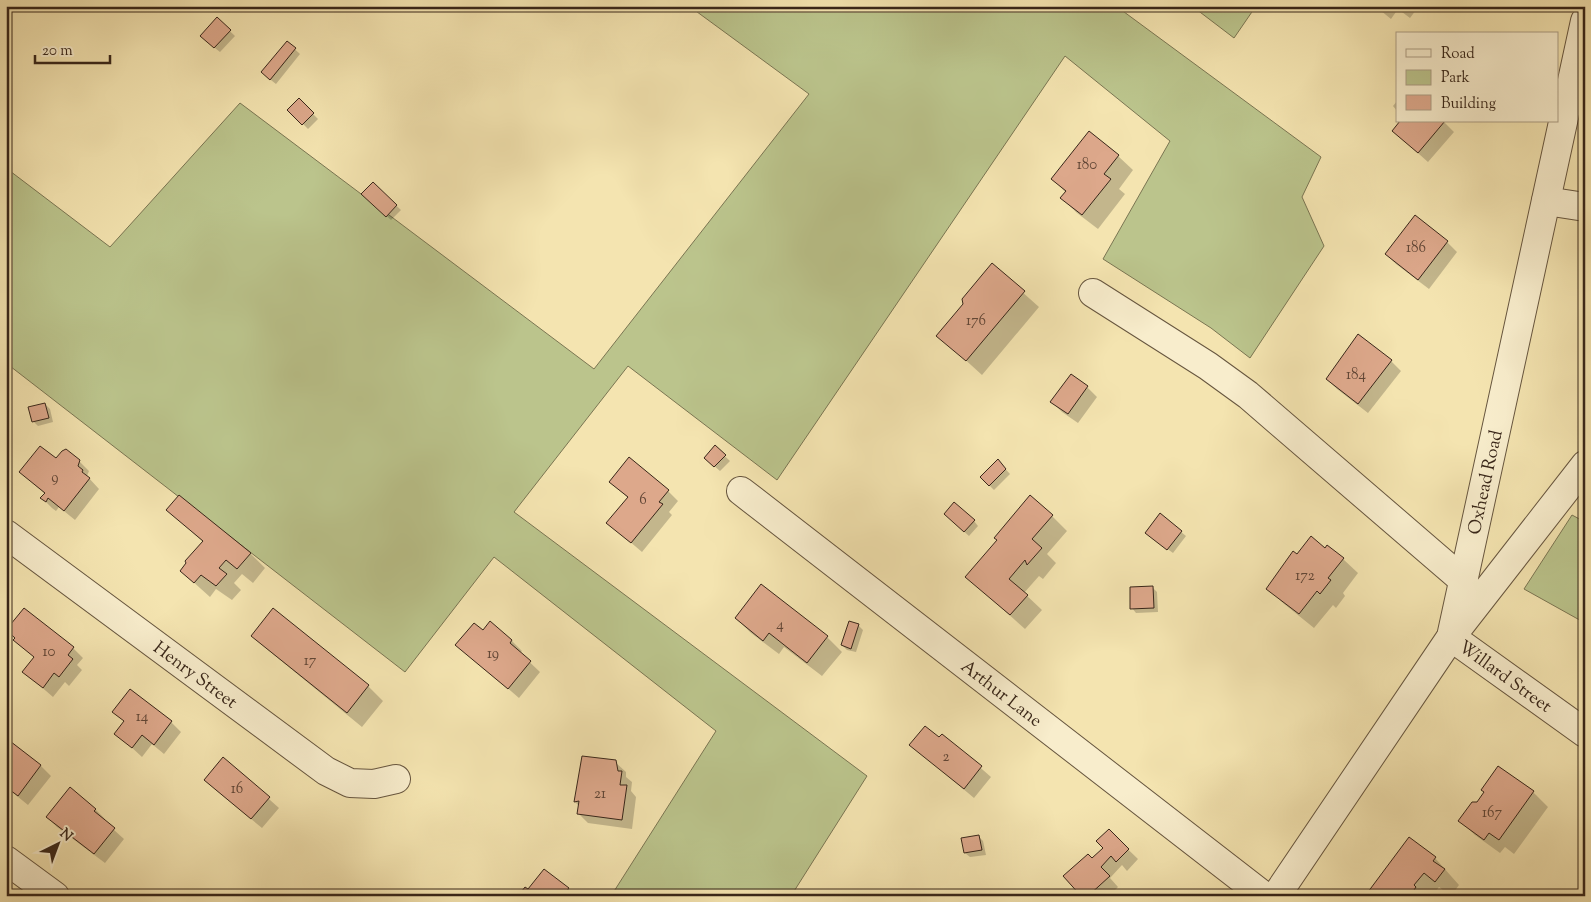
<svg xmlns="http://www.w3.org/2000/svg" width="1591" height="902" font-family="'Sorts Mill Goudy',serif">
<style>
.green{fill:#bbc48c;stroke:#7a7552}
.shadow{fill:#0003}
.building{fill:#dda88b;stroke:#382619}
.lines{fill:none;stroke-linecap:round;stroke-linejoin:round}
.minor-casing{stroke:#67563f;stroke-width:30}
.minor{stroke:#f8edcc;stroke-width:28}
.labels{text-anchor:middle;stroke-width:5;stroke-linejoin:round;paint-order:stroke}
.number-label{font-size:15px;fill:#614636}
.street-label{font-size:18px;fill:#382619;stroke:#f8edcc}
</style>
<rect width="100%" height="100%" fill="#f4e4b0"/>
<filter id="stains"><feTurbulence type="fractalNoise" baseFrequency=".004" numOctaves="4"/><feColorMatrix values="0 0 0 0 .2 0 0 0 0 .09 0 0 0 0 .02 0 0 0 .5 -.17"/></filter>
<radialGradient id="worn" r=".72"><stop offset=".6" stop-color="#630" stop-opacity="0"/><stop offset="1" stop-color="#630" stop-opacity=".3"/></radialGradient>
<!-- green -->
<path class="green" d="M689,6H1116L1321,157L1302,197L1324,246L1250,358L1211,328L1103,259L1170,141L1065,56L777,480L628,366L514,512L867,776L791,896H611L716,731L494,557L405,672L6,363V168L110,247L240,103L594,369L809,94Z
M1192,6H1256L1234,38Z
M1572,515L1585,522V623L1524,589Z"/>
<!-- shadow -->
<path class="shadow" d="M1375,6H1419L1410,18L1398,9L1391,19Z
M217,19L235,36L220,52L206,41Z
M287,42L300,54L276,84L267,77Z
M299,100L318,119L308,129L289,110Z
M1397,101V111L1393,106Z
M1443,121L1454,132L1428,162L1393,131Z
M1118,156L1133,170L1119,189L1125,194L1098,229L1077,213L1062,198L1066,193L1053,179Z
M373,184L401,210L391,220L363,194Z
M1447,242L1457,252L1429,289L1396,264L1386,254Z
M992,265L1039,307L982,375L938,335L965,304Z
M1391,361L1401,371L1368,413L1337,389L1327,379Z
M1087,387L1097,397L1078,423L1062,412L1052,402Z
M45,404L50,409L53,422L38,426L33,421Z
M715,447L730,461L720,471L705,458Z
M56,460L79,461L89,471L87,476L99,489L75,520L59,507L56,511L52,508L42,498L45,494L20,472Z
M998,461L1010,474L994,490L981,477Z
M611,482L668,491L678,501L669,512L672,515L642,552L608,523L628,498Z
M179,497L251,554L265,568L253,583L242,574L234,583L241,590L232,600L216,589L210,597L181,571L203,542L168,510Z
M1160,515L1186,536L1173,553L1151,537Z
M1052,516L1067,531L1047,554L1056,563L1043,579L1039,576L1024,593L1042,610L1025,629L967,577Z
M950,519L974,521L978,526L969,536Z
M1326,549L1343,559L1358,573L1343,593L1345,596L1336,608L1333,605L1314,628L1283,603L1268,588Z
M1152,587L1157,592L1158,612L1136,613L1132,608Z
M736,618L827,637L842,652L822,676L784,647L779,654L751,633Z
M490,623L512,641L522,651L520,653L540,672L519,698L457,645L483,632Z
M858,625L863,630L856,652L847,650L842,645Z
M253,636L368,686L383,701L362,727L268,650Z
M15,640L73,648L83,658L77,665L82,670L69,686L65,682L53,697L24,672L35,658Z
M130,691L171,722L181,732L164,754L152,744L142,757L116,733L125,722L114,712Z
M943,735L991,777L974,798L911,745L939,739Z
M6,740L41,766L51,776L28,805L6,787Z
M224,759L279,808L262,828L216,790Z
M615,762L626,772V777L632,782L631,791L636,797L632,829L588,823L578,813L579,806L575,802L579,774Z
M70,789L96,810L105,819L104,821L124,839L105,863L57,827L47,817Z
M1533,792L1548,807L1514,854L1505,847L1500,853L1475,835L1460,821Z
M1109,831L1138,859L1127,871L1122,865L1110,878L1118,887L1109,896H1083L1092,860L1105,848Z
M979,837L983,841L986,855L970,857L965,853Z
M1409,839L1435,858L1459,885L1451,896L1439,887L1432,896H1367Z
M544,870L568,889L575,896H519L528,891Z"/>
<!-- building -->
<path class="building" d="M217,17L231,30L214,48L200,36Z
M287,41L296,48L270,80L261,72Z
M299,98L314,113L302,125L287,110Z
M1400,121H1445L1418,153L1392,131Z
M1089,131L1119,155L1104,174L1111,179L1082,215L1060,198L1066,191L1051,179Z
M373,182L397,205L386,217L361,194Z
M1415,215L1448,241L1418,280L1385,254Z
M992,263L1025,291L966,361L936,336L963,304L962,299Z
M1358,334L1392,360L1358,404L1326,379Z
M1071,374L1088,386L1068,414L1050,402Z
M45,403L49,418L32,422L28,407Z
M715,445L726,455L714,467L704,458Z
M40,446L56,458L62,451L66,449L80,460L78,466L83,470L82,472L90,478L64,511L48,498L46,502L40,498L45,493L19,472Z
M629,457L669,490L659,502L663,504L631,543L606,523L628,497L609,482Z
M998,459L1006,469L989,486L980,477Z
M179,495L251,553L237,569L226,560L219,568L227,574L216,586L201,575L194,583L180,571L186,563L185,561L203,541L166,510Z
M1030,495L1053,515L1032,539L1042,548L1027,565L1025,560L1009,579L1028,595L1010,615L965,577L997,540L994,538Z
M954,502L975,520L964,532L944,514Z
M1160,513L1182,531L1167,550L1145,533Z
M1311,536L1325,548L1327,545L1344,558L1328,578L1331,580L1320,594L1317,591L1299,614L1266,589L1293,551L1297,554Z
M761,584L828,636L807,663L769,633L763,641L735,618Z
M1153,586L1154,608L1130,609V587Z
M24,608L74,647L68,655L73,659L59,677L54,673L43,688L22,672L34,657L13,640L15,638L6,630Z
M273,608L369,685L347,713L251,636Z
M490,621L512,640L510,643L531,661L508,689L455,645L474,623L483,630Z
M849,621L859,624L851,649L841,645Z
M130,689L172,721L154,745L142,735L132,748L114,734L124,721L112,712Z
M925,726L939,737L942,734L982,766L964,789L909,745Z
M6,738L41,765L18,796L6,787Z
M582,756L616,760L618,771H622L620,785H627L622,820L577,814L579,801L574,802Z
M223,757L270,797L251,819L204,780Z
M1498,766L1534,791L1499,840L1489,833L1484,840L1458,821L1472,802H1477L1484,792L1481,790Z
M70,787L96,809L94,811L115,828L94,854L46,817Z
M1109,829L1129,849L1116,862L1111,856L1101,867L1110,876L1088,896H1081L1063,876L1088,854L1092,858L1103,848L1096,841Z
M979,835L982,850L964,853L961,838Z
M1409,837L1436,857L1433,861L1445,869L1435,882L1424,873L1414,885L1416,887L1410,896H1365Z
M544,869L569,888L563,896H518L525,887L528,889Z"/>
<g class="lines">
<defs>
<g id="minor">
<path d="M1546,201L1585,207"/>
<path d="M1093,293L1208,366L1248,395L1464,581"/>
<path id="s1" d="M1585,465L1451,637L1585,733"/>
<path id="s2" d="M741,491L1264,896"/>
<path id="s3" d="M6,534L326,771L350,783L374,784L396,779"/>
<path d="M6,860L55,896"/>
<path id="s4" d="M1276,896L1451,637L1585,21"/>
</g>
</defs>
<!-- minor casing -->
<use href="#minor" class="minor-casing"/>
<!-- minor -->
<use href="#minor" class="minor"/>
</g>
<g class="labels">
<!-- number labels -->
<g class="number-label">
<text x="1087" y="169">180</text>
<text x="1416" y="252">186</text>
<text x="976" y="325">176</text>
<text x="1356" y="379">184</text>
<text x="55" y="482">9</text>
<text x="643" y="504">6</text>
<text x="1305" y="580">172</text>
<text x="780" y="629">4</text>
<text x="49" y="656">10</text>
<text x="493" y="658">19</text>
<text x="310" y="665">17</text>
<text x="142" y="721">14</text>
<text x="946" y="761">2</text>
<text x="237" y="793">16</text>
<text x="600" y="798">21</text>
<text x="1492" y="817">167</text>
</g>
<!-- street labels -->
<g class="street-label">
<text dy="6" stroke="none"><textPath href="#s4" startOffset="471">Oxhead Road</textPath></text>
<text dy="6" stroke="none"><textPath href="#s3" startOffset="236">Henry Street</textPath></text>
<text dy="6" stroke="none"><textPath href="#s1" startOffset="285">Willard Street</textPath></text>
<text dy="6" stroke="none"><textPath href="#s2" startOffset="330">Arthur Lane</textPath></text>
</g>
</g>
<!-- margin -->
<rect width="1591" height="902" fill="none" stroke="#f4e4b0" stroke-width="25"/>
<rect x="8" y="8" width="1576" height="887" fill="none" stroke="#382619" stroke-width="2.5"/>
<rect x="12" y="12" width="1566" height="877" fill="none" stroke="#382619"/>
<!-- legend -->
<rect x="1396" y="32" width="162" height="90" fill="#f8edcc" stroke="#ab9d84"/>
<rect x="1406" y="49" width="25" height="8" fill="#f8edcc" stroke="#ab9d84"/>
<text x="1441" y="58" font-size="15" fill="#382619">Road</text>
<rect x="1406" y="70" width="25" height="15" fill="#bbc48c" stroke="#ab9d84"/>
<text x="1441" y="82" font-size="15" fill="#382619">Park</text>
<rect x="1406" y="95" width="25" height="15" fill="#dda88b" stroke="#ab9d84"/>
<text x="1441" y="108" font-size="15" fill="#382619">Building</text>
<!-- north arrow -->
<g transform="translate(58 844) rotate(42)" stroke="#f8edcc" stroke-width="4" paint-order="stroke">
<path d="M0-4L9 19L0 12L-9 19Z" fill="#382619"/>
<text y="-8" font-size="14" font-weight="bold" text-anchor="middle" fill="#382619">N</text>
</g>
<!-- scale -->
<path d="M35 55v8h75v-8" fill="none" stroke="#382619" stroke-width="2.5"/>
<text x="42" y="55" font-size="15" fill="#382619" stroke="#f8edcc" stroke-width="4" paint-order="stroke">20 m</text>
<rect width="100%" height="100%" filter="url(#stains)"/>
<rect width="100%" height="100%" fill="url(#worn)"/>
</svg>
